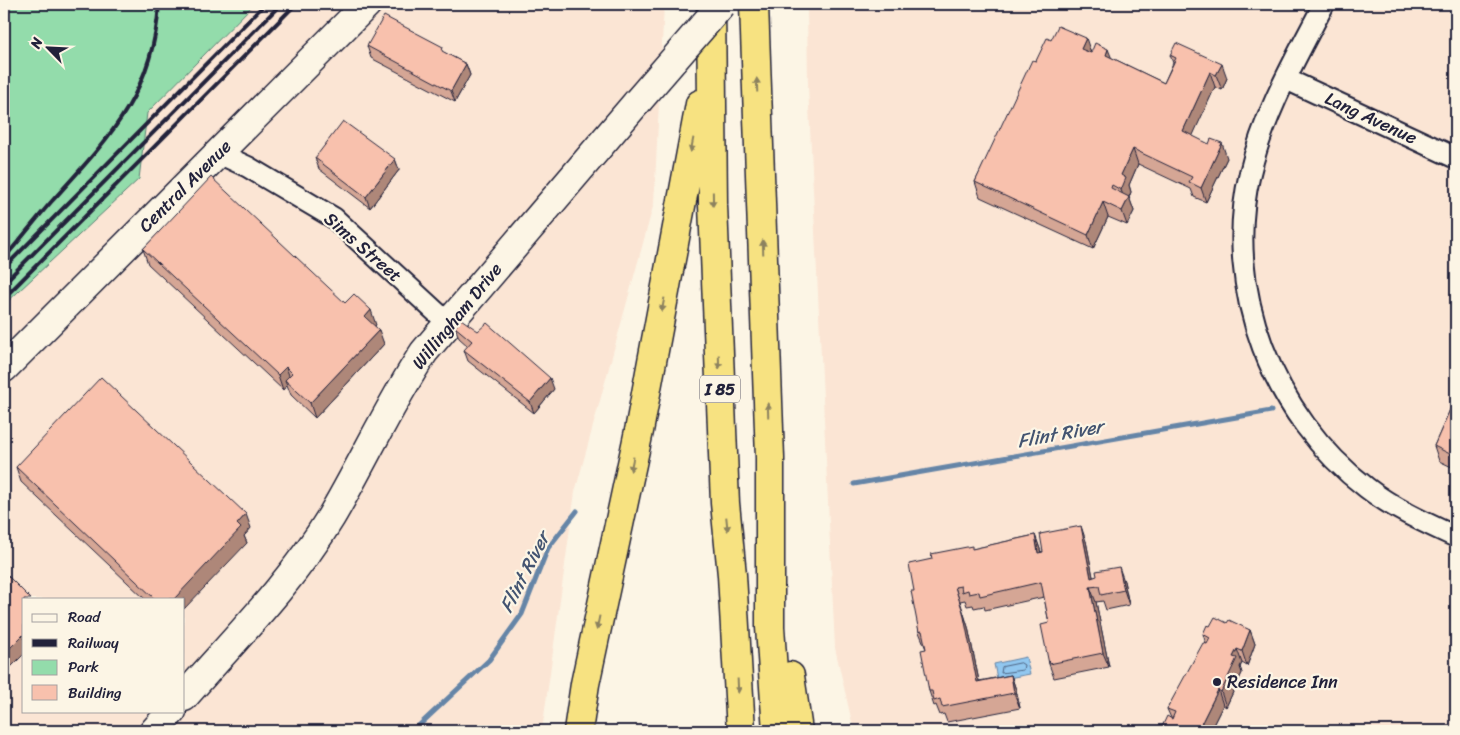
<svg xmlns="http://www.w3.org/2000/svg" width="1460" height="735" font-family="Sriracha,sans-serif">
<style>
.built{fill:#fbe5d4;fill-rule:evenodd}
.green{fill:#93dcab;stroke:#5a7f73}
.water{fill:#91c7ef;stroke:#6585a7}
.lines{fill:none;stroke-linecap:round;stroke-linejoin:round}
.shore{stroke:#4e6483;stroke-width:1}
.stream{stroke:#6585a7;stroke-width:5}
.street-casing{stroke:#22223b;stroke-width:24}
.secondary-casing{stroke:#22223b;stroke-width:31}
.highway-casing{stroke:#22223b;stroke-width:31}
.street{stroke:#fcf5e5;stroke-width:20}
.secondary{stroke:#fcf5e5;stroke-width:28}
.highway{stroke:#f7e281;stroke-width:28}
.rail{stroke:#22223b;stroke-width:4}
.secondary-bridge-casing{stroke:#22223b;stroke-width:31;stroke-linecap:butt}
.secondary-bridge{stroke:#fcf5e5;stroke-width:28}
.wall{fill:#d5a695;stroke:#22223b}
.shaded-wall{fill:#ae8779;stroke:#22223b}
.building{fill:#f8c1ad;stroke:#22223b}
.oneway{fill:#8c825e}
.poi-dot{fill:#22223b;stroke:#fcf5e5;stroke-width:2}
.labels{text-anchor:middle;stroke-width:4.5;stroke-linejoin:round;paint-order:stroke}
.shield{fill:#fcf5e5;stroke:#63616e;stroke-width:1}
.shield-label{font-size:16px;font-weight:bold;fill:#22223b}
.street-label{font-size:18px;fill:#22223b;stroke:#fcf5e5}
.poi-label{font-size:18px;fill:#22223b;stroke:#fcf5e5;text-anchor:start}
.water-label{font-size:19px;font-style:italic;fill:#435471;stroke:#fcf5e5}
</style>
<rect width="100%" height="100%" fill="#fcf5e5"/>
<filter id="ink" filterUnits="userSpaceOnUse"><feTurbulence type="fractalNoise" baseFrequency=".02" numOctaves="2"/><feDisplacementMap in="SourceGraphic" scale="10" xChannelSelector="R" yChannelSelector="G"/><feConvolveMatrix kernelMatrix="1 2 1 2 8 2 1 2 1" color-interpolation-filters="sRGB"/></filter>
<g filter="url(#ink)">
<!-- built -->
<path class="built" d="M254,4H664L654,203L575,492L542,731H4V305L139,179L147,113ZM24,599H184V711H24Z
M807,4H1456V731H854L835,648L808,86Z"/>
<!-- green -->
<path class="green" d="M4,4H254L147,113L139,179L4,305Z"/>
<!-- water -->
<path class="water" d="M1026,657L1030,674L1003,679L998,683L994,664Z"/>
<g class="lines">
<!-- shore -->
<path class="shore" d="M1021,663L1024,665L1023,670L1001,673L1002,667Z"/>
<!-- stream -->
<path class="stream" d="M854,484L1271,411
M413,731L489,660L522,614L548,548L577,511"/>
<defs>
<path id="street" d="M1324,4C1296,58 1264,113 1250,173C1222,288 1273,417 1367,488C1394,509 1426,523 1456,537
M1286,79L1456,158
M218,153L248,167L334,218L448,323"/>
<path id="secondary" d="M4,368L367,4
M184,697C234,640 291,583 331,517C363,463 389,405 424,352L638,101
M154,731L172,711"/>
<path id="highway" d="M711,4L713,205L725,503L732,575L741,731
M754,4L770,458V627L777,731
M790,676L798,731
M578,731L585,684L639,431L700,104"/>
</defs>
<!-- street casing -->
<use href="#street" class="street-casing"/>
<!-- secondary casing -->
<use href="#secondary" class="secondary-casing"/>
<!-- highway casing -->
<use href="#highway" class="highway-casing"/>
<!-- street -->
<use href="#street" class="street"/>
<!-- secondary -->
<use href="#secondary" class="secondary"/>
<!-- highway -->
<use href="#highway" class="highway"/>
<!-- rail -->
<path class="rail" d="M5,257C21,239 36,219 52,201C109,138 153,94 159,4
M4,268L265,4
M4,283L281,4
M4,298L296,4"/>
<defs>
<path id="secondary-bridge" d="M638,101L722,4"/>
</defs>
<!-- secondary-bridge casing -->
<use href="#secondary-bridge" class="secondary-bridge-casing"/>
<!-- secondary-bridge -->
<use href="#secondary-bridge" class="secondary-bridge"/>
</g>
<!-- wall -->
<path class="wall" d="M1051,40L1112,58L1164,83L1173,63L1170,55L1227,78L1222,90L1215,87L1192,136L1227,158L1206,202L1194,197L1191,189L1138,164L1129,185L1131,192L1129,197L1134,211L1127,225L1108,217L1093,249L980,197L975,182L1036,61Z
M367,46L445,53L466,64L470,75L455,102L371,58Z
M315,158L395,159L399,170L370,208L319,169Z
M143,249L345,303L376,325L375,326L384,344L315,418L291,395L287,385L283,390L148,264Z
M455,327L554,389L534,413L468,361L464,350L468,346L459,338Z
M1456,396V469L1439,461L1434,446Z
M16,467L251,528L244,536L247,543L184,599H145L21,482Z
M1035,535L1041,552L1086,541L1093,577L1124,581L1129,605L1106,610L1103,601L1096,602L1109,667L1054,678L1049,664V623L1044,597L985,610L984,606L974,608L973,605L967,606L965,600L960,601L968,627L979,681L1011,675L1016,690L1020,708L947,722L944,714L940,715L936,705L934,706L929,691L926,649L919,632L914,591L973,549Z
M1227,623L1250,630L1255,644L1247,666L1242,663L1240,667L1242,673L1226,707L1223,705L1210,731H1160L1171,718L1167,709L1206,644L1203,634L1210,626Z"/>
<!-- shaded-wall -->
<path class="shaded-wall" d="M1086,38L1091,53L1087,63L1081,49Z
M1108,49L1114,64L1106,55Z
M466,64L470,75L455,102L451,91Z
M1222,64L1227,78L1222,90L1216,75Z
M1210,72L1215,87L1188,146L1183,131Z
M1222,143L1227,158L1206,202L1201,188Z
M1133,149L1138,164L1129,185L1131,192L1129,197L1134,211L1127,225L1122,211L1126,203L1121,190V175Z
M395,159L399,170L370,208L366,197Z
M1103,202L1108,217L1093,249L1088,235Z
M371,310L376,325L370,331L365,317Z
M379,330L384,344L315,418L310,403Z
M286,367L291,381L285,380L287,385L283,390L278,375Z
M550,378L554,389L534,413L530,402Z
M246,514L251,528L244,536L247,543L184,609V599H174L237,524Z
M1081,526L1086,541L1095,587L1091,578Z
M1035,535L1040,549L1044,567L1038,553Z
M1119,567L1124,581L1129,605L1124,590Z
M955,587L968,627L982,696L977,682Z
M1090,587L1096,602L1109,667L1103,653Z
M1250,630L1255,644L1247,666L1242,651Z
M24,634V654L7,671L10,678L4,691V654Z
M1237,649L1242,663L1240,667L1242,673L1226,707L1221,692L1233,657Z
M1011,675L1016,690L1020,708L1014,693Z
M1218,690L1223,705L1210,731H1199L1198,730Z"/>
<!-- building -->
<path class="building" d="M384,16L443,47L442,51L466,64L451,91L367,46Z
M1058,26L1086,38L1081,49L1091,53L1095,43L1108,49L1106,55L1164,83L1176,58L1170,55L1176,43L1222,64L1216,75L1210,72L1183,131L1209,144L1211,139L1222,143L1201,188L1189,182L1192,177L1133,149L1121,175L1126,178L1121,190L1112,185L1111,188L1129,197L1122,211L1103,202L1088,235L975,182L1032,60L1036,61L1047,38L1051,40Z
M343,121L395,159L366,197L315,158Z
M211,177L345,303L354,294L371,310L365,317L379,330L310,403L285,380L292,373L286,367L278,375L143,249Z
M461,319L478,331L487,323L550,378L530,402L464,350L472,341L455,327Z
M101,377L246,514L237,524L241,528L174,599H155L16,467Z
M1456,396V457L1434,446Z
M1081,526L1091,578L1097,576L1096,571L1119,567L1124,590L1101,595L1099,586L1090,587L1103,653L1049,664L1041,625L1049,623L1041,582L980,596L979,592L969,594L968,590L962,592L961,586L955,587L963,612L977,682L1011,675L1014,693L942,707L940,699L934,701L932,691H929L921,650L926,649L922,631L919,632L911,591H914L909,564L932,559L931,554L972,546V549L1035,535L1038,553L1043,552L1040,534Z
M4,572L31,599H24V634L4,654Z
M1215,617L1227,623L1229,620L1250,630L1242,651L1237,649L1233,657L1237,658L1221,692L1218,690L1198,730L1201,731H1160L1167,716L1172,719L1175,712L1167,709L1203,643L1207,644L1210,638L1203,634L1207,625L1210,626Z"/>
<!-- one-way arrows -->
<defs><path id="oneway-solid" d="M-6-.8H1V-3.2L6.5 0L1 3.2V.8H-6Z" transform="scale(1.25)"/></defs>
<g class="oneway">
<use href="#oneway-solid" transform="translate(757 85) rotate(-92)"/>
<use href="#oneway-solid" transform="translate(692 145) rotate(101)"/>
<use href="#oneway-solid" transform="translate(713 199) rotate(89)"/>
<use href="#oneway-solid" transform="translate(763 247) rotate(-92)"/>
<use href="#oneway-solid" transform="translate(663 305) rotate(101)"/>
<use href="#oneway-solid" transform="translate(719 362) rotate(88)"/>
<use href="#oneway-solid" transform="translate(768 410) rotate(-92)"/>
<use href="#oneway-solid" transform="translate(632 464) rotate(102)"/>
<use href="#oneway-solid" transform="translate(727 524) rotate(84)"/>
<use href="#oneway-solid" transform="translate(598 623) rotate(102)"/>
<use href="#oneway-solid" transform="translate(738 686) rotate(87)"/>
</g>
</g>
<!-- markers -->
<circle class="poi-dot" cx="1217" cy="682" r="5"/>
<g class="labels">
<!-- shield labels -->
<rect class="shield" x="700" y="375.5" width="40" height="27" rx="4"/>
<g class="shield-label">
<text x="720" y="395">I 85</text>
</g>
<!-- street labels -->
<g class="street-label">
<text transform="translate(1371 118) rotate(25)" y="6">Lang Avenue</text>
<text transform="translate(185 186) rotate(-45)" y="6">Central Avenue</text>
<text transform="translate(363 247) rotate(41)" y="6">Sims Street</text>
<text transform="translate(457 316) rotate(-51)" y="6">Willingham Drive</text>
</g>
<!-- poi labels -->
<g class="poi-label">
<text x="1227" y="688">Residence Inn</text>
</g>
<!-- water labels -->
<g class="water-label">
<text transform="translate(1060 433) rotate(-10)" y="7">Flint River</text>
<text transform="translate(524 572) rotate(-63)" y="7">Flint River</text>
</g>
</g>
<!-- margin -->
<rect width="1460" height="735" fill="none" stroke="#fcf5e5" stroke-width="20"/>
<rect x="10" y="10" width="1440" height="715" fill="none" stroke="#22223b" stroke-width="2" filter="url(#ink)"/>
<!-- legend -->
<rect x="22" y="598" width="162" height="115" fill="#fcf5e5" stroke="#a5a1a1"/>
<rect x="32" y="614" width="25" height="8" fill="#fcf5e5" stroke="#a5a1a1"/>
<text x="68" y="622" font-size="15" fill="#22223b">Road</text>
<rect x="32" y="639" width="25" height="8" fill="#22223b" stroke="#a5a1a1"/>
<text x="68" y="648" font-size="15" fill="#22223b">Railway</text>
<rect x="32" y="660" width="25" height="15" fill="#93dcab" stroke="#a5a1a1"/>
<text x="68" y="672" font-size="15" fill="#22223b">Park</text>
<rect x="32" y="685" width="25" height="15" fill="#f8c1ad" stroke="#a5a1a1"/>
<text x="68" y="698" font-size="15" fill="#22223b">Building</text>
<!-- north arrow -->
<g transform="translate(48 48) rotate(294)" stroke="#fcf5e5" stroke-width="4" paint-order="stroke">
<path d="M0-4L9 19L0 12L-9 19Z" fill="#22223b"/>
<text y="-8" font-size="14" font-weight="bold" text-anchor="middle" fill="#22223b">N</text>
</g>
</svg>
